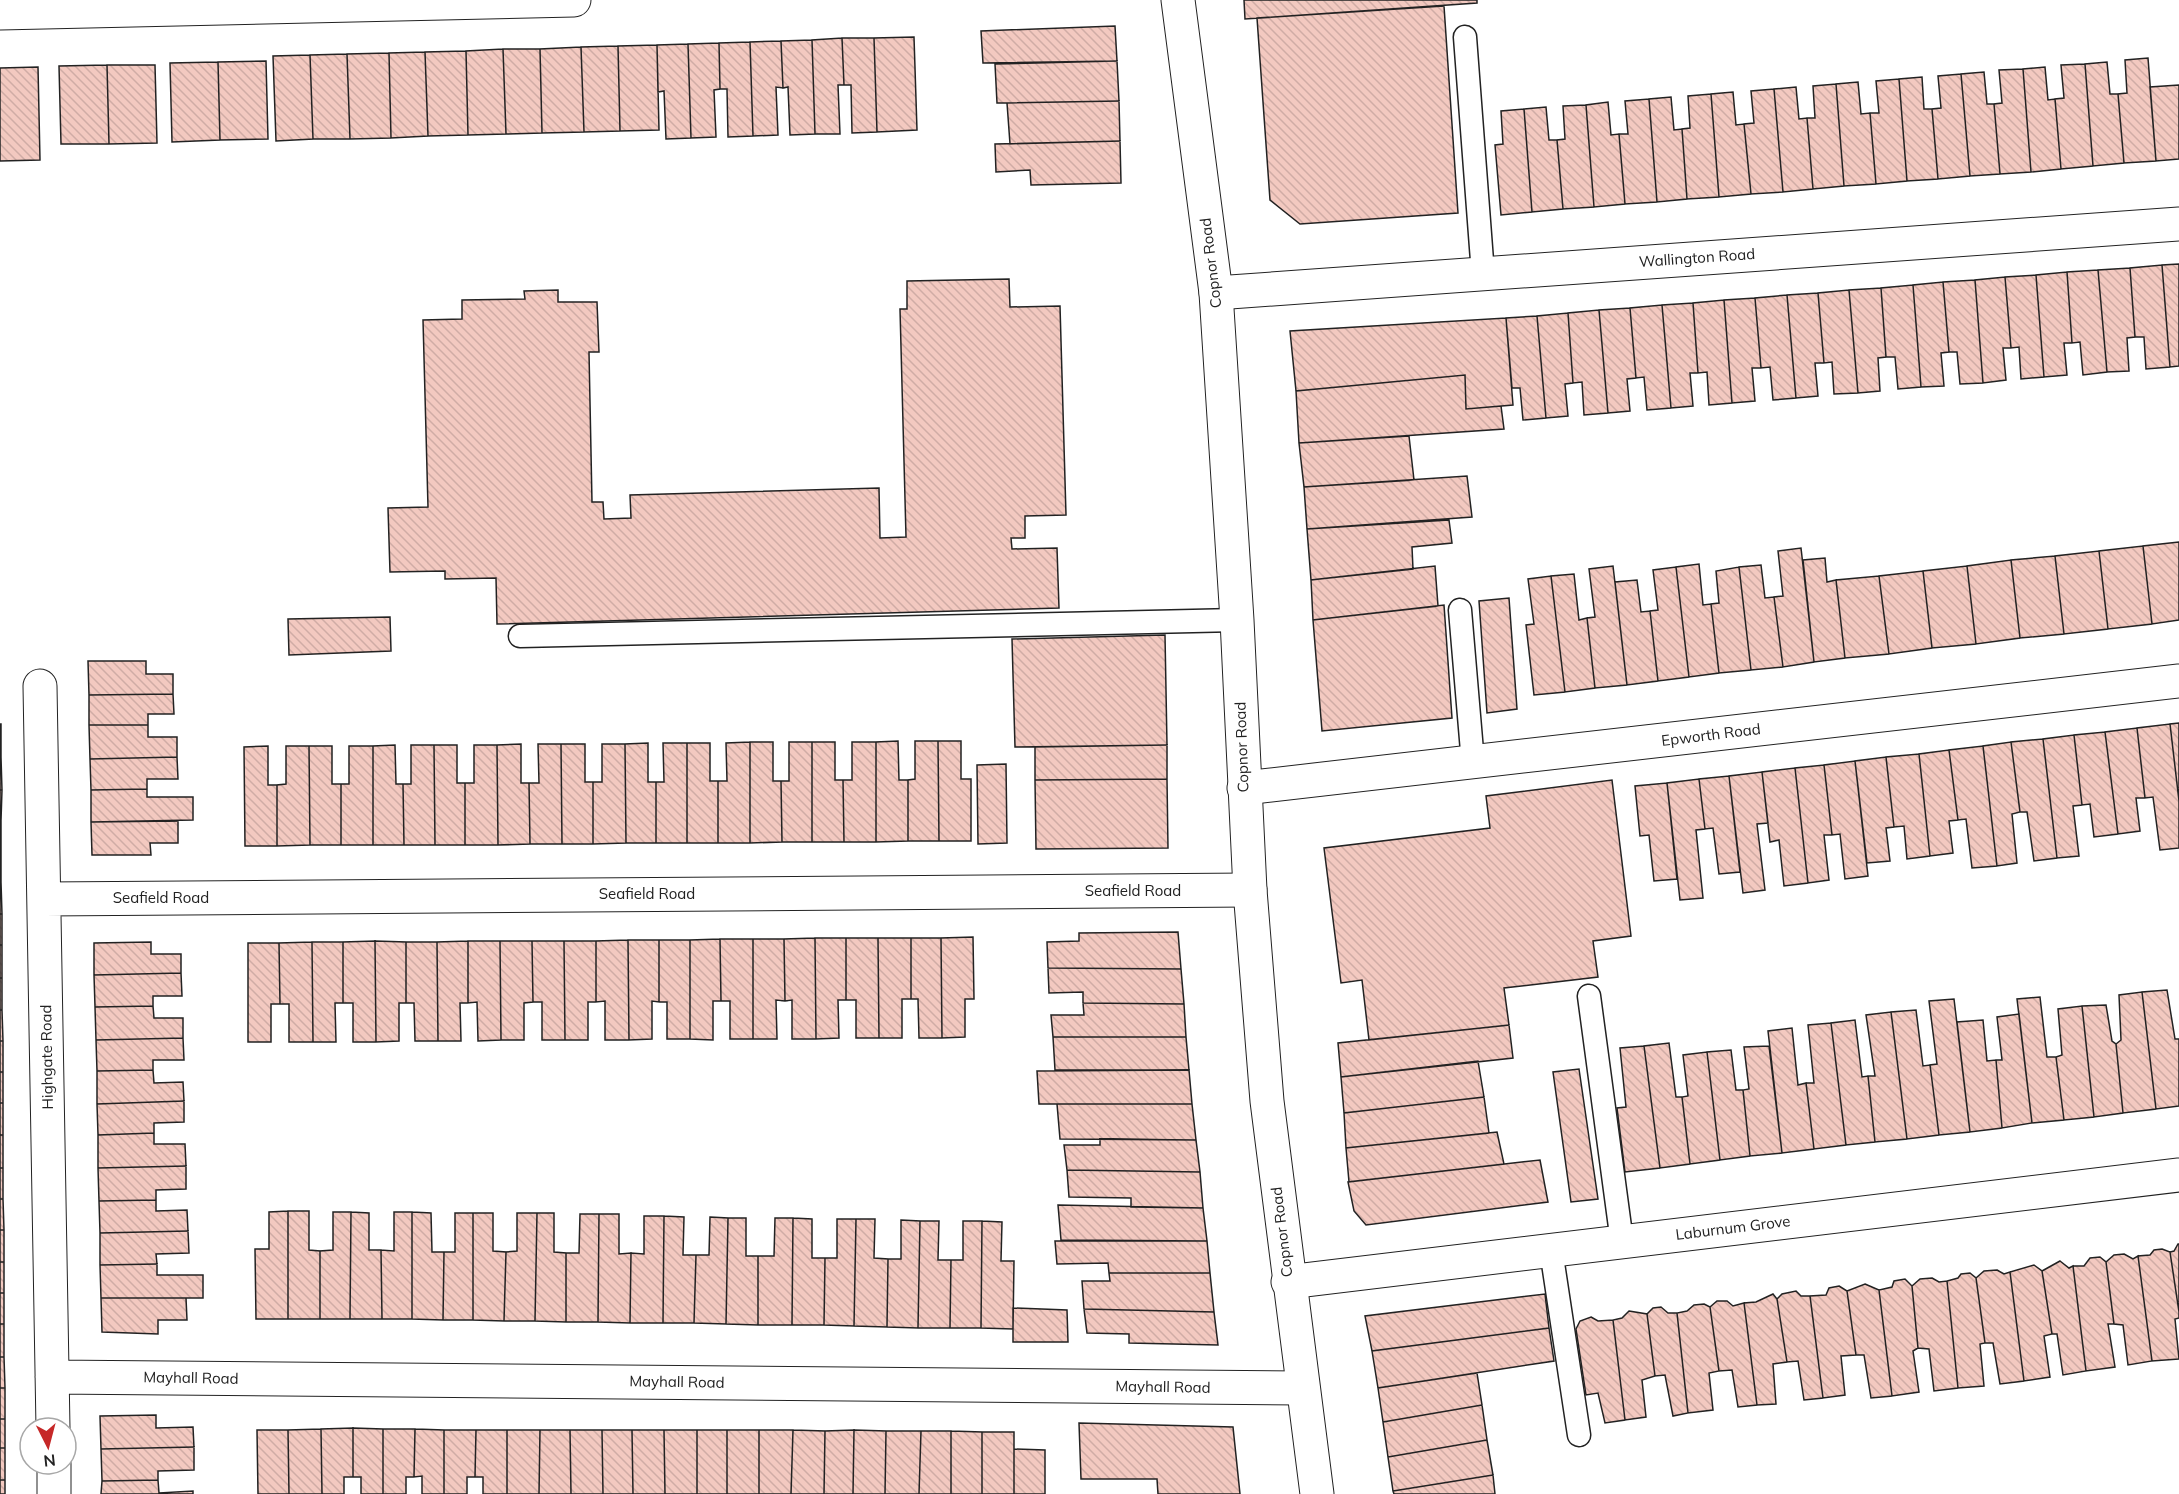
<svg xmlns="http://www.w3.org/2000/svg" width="2179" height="1494" font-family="Mulish,sans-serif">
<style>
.building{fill:url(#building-back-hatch);stroke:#222;stroke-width:1.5}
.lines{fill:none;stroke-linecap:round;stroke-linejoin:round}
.service-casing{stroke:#222;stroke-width:25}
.minor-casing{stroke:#222;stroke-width:35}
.primary-casing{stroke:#222;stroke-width:35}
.service{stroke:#fff;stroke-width:22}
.minor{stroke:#fff;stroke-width:33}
.primary{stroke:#fff;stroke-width:33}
.labels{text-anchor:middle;stroke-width:4.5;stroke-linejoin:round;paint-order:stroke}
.street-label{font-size:15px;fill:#222;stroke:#fff}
</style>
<defs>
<pattern id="building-back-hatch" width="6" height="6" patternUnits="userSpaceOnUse" patternTransform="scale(1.5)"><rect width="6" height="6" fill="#f3c9c0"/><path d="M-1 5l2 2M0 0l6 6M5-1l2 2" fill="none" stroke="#d0aca5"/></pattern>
</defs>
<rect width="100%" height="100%" fill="#fff"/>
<!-- building -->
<path class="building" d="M1244,0H1477V3L1245,19Z
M1444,6L1458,213L1300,224L1270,200L1257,18Z
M1115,26L1117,61L983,63L981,31Z
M914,37L917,130L877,132L874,38Z
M842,38H874L877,132L852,133L851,85H844Z
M842,38L844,85H838L840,134H815L812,40Z
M812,40L815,134L790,135L788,87L783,88L781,41Z
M781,41L783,88L776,87L778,135L753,136L750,42Z
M750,42L753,136L728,137L727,89H720L719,43Z
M719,43L720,89L714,90L716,137L691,138L688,44Z
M688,44L691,138L666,139L664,91L658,92L657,45Z
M657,45L659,130L620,131L618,46Z
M618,46L620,131L584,132L581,47Z
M581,47L584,132L542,133L540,49Z
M503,49H540L542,133L506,134Z
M503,49L506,134L468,135L466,51Z
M466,51L468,135L428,136L425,52Z
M425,52L428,136L391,138L389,53Z
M389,53L391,138L350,139L347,54Z
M347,54L350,139H313L310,55Z
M310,55L313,139L276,141L273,56Z
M2148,58L2156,161L2124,163L2118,94L2127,93L2125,60Z
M266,61L268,139L220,140L218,62Z
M1117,61L1119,101L997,103L995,64Z
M218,62L220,140L172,142L170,63Z
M2107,62L2110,94H2118L2124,163L2093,166L2085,64Z
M2085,64L2093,166L2061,169L2055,99L2064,98L2061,65Z
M107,65H155L157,143L109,144Z
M107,65L109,144H61L59,66Z
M38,67L40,160L0,161V68Z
M2045,67L2048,100L2055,99L2061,169L2031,172L2023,69Z
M2023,69L2031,172L2000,174L1994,104L2002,103L1999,70Z
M1984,72L1987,104H1994L2000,174L1970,176L1961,74Z
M1961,74L1970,176L1938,179L1932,109L1941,108L1938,76Z
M1922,77L1924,109H1932L1938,179L1907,181L1899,79Z
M1899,79L1907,181L1876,184L1870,113H1879L1876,81Z
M1858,82L1861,114L1870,113L1876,184L1844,186L1836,84Z
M1836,84L1844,186L1813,189L1807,118H1815L1813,86Z
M2179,85V159L2156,161L2150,87Z
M1796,87L1799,119L1807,118L1813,189L1783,192L1774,89Z
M1774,89L1783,192L1751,194L1744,124L1754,123L1751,91Z
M1733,92L1736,125L1744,124L1751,194L1719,197L1711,94Z
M1711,94L1719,197L1687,199L1682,129L1690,128L1688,96Z
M1671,97L1674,130L1682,129L1687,199L1657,202L1649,99Z
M1649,99L1657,202L1625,204L1619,134H1628L1625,101Z
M1119,101L1120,141L1010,144L1007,103Z
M1608,102L1611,135L1619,134L1625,204L1594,207L1586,105Z
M1586,105L1594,207L1563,209L1557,140L1565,139L1563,106Z
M1546,107L1549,140H1557L1563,209L1532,212L1524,109Z
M1524,109L1532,212L1501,215L1495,145L1503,144L1501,111Z
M1120,141L1121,183L1031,185L1030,170L996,172L995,144Z
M2179,264V366L2170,367L2162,265Z
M2162,265L2170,367L2146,369L2144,337H2135L2130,268Z
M2130,268L2135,337L2127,338L2129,371L2107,372L2098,270Z
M2098,270L2107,372L2083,375L2080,342L2072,343L2067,272Z
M2067,272L2072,343H2064L2067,375L2044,377L2036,275Z
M2036,275L2044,377L2021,379L2019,347L2011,348L2005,277Z
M2005,277L2011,348H2003L2006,380L1983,383L1975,280Z
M1009,279L1010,307L1060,306L1066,515L1025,516V538H1011L1012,549L1057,548L1059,608L497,624L496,578L445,579V571L390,572L388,508L428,507L423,320L462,319V300L525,299L524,291L558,290V302H597L599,352H589L592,502H603L604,519L631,518L630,495L879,488L880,538L906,537L900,309H907V281Z
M1975,280L1983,383L1960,384L1957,352H1949L1943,282Z
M1943,282L1949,352L1941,353L1944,386L1921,387L1913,285Z
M1913,285L1921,387L1898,389L1895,357H1886L1881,288Z
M1881,288L1886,357L1878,358L1880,391L1858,393L1849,290Z
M1849,290L1858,393L1834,394L1832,362L1824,363L1818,293Z
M1818,293L1824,363H1815L1818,396L1796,398L1787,295Z
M1787,295L1796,398L1773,400L1770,367L1761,368L1755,298Z
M1755,298L1761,368H1752L1755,401L1732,403L1724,300Z
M1724,300L1732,403L1709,405L1707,372L1698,373L1693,303Z
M1693,303L1698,373H1690L1693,406L1671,408L1662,305Z
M1662,305L1671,408L1647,410L1644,377L1636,378L1630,308Z
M1630,308L1636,378L1627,379L1630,411L1608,413L1599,310Z
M1599,310L1608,413L1584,415L1582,382L1573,383L1568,313Z
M1568,313L1573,383L1565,384L1568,416L1546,418L1537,316Z
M1537,316L1546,418L1523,420L1520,388H1512L1506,318Z
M1506,318L1513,405L1466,409L1465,375L1296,391L1290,331Z
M1465,375L1466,409L1501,406L1504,429L1299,443L1296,391Z
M1409,436L1414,480L1304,487L1299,443Z
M1467,476L1472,517L1307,529L1304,487Z
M1449,520L1452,543L1412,547L1413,569L1311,580L1307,529Z
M2179,542V620L2152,624L2143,546Z
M2143,546L2152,624L2108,629L2099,551Z
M1801,548L1814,662L1783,667L1774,597L1783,596L1778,551Z
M2099,551L2108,629L2064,634L2055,556Z
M2055,556L2064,634L2020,638L2011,560Z
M1825,558L1827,582L1836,580L1845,658L1814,662L1803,560Z
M2011,560L2020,638L1976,644L1967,566Z
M1699,564L1703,605L1711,604L1719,673L1689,677L1676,567Z
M1761,565L1765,598L1774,597L1783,667L1751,670L1739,567Z
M1435,566L1438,606L1313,620L1311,580Z
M1613,566L1627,685L1595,688L1587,618L1595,617L1589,569Z
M1967,566L1976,644L1932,648L1923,571Z
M1676,567L1689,677L1658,681L1650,611L1658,610L1653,570Z
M1739,567L1751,670L1719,673L1711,604L1719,603L1716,571Z
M1923,571L1932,648L1889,654L1879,576Z
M1574,574L1579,620L1587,618L1595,688L1565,692L1551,576Z
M1551,576L1565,692L1534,695L1526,625L1534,624L1528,579Z
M1879,576L1889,654L1845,658L1836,580Z
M1637,580L1641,612L1650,611L1658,681L1627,685L1615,582Z
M1509,598L1517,709L1487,713L1479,601Z
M1444,605L1452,718L1322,731L1313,620Z
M390,617L391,651L289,655L288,619Z
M1165,635L1167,745L1015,747L1012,639Z
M88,661H146V674H173V694L89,695Z
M173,694L174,714H148V725H89V695Z
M2179,723V801L2170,724Z
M0,724H1V757H0Z
M2170,724L2179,801V848L2160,850L2153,797L2145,798L2137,728Z
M89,725H148V737H177V757L90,759Z
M2137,728L2145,798H2136L2140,831L2118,834L2105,732Z
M2105,732L2118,834L2094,837L2090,804L2082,805L2074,735Z
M2074,735L2082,805L2073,806L2079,856L2057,858L2043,739Z
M2043,739L2057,858L2034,861L2027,812H2020L2011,742Z
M898,741L899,780H908V841L876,842V742Z
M915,741H938L939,841H908V780L915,779Z
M938,741H961V779H971V841H939Z
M750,742H773V781H781L782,842L750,843Z
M750,742V843H718V781H727L726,743Z
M789,742H812V842H782L781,781H789Z
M812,742H835V780H843L844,842H812Z
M852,742H876V842H844L843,780H852Z
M2011,742L2020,812L2012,814L2017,863L1997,866L1983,746Z
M648,743V782H656V843H626L625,744Z
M663,743H687V843H656V782H664Z
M687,743H710V781H718V843H687Z
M521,744V783H529L530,844L498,845L497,745Z
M538,744H561L562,844H530L529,783H539Z
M561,744H585V782H593V844H562Z
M602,744H625L626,843L593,844V782H602Z
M395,745L396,784H403L404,845H373V746Z
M411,745H434L435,845H404L403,784H411Z
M434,745H457V783H465V845H435Z
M474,745H497L498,845H465V783H474Z
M1167,745V779L1035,780V747Z
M268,746V785H277V846H245L244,747Z
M286,746H309L310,845L277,846V785L286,784Z
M309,746H332V784H341V845H310Z
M349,746H373V845H341V784H349Z
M1983,746L1997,866L1972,868L1966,819L1958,820L1949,750Z
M1949,750L1958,820L1949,821L1953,853L1930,856L1919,754Z
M1919,754L1930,856L1907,859L1904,826L1894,827L1886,757Z
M0,757H1L2,790H0Z
M177,757L178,779H147V789L91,790L90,759Z
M1886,757L1894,827L1886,828L1890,861L1867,863L1855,761Z
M1855,761L1868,876L1845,879L1840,834L1832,835L1824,765Z
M1006,764L1007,843L978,844L977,765Z
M1824,765L1832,835H1824L1829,880L1808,883L1795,768Z
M1795,768L1808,883L1784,886L1779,840L1770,842L1762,772Z
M1762,772L1768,823L1757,824L1765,890L1743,893L1729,776Z
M1729,776L1740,872L1719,874L1713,828L1705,829L1699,779Z
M1167,779L1168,848L1036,849L1035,780Z
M1699,779L1705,829L1696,830L1703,898L1680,900L1667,783Z
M1612,780L1631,936L1593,941L1598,977L1504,988L1509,1025L1369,1040L1362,980L1341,983L1324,848L1490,828L1486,796Z
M1667,783L1677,879L1654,881L1649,835L1640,836L1635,786Z
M147,789V797H193V820L91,822V790Z
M0,790H2L1,821H0Z
M0,821H1V851H0Z
M178,821V843H150L151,855H92L91,822Z
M0,851H1V882H0Z
M0,882H1L2,914H0Z
M0,914H2V945H0Z
M1178,932L1181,969L1048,968L1047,942L1079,941V933Z
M973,937L974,999H965V1037L942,1038L941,938Z
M815,938H846V1000H838L839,1038L816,1039Z
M815,938L816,1039H792V1000L785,1001L784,939Z
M846,938H878L879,1038H856V1000H846Z
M878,938H911V999H902V1038H879Z
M911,938H941L942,1038H919L918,999H911Z
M720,939H753V1039H730V1001H721Z
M720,939L721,1001H713V1040L690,1039V940Z
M753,939H784L785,1001L776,1000L777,1039H753Z
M628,940H659V1002L652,1001V1039L629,1040Z
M628,940L629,1040H605V1001L596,1002V941Z
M659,940H690V1039H667V1002H659Z
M375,941L406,942V1003H399V1041L376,1042Z
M375,941L376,1042H353V1003H343V942Z
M468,941H500L501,1040L478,1041L477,1002L468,1003Z
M468,941V1003H460L461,1041H438L437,942Z
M500,941H532L533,1002L524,1003V1040H501Z
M532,941H564L565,1040H542V1002H533Z
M564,941H596V1002H588V1040H565Z
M151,942V954H181V973L94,975V943Z
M312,942H343V1003H335L336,1042H313Z
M312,942L313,1042H289V1004H280L279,943Z
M406,942H437L438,1041H415L414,1003H406Z
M248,943H279L280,1004H271V1042H248Z
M0,945H2V978H0Z
M1048,968L1181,969L1184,1004L1083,1003V992L1049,993Z
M181,973L182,996H153V1006L95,1007L94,975Z
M0,978H2V1010H0Z
M2167,990L2175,1039H2179V1106L2156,1109L2142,992Z
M2142,992L2156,1109L2123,1113L2116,1044L2121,1040L2119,995Z
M2040,997L2047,1057H2056L2064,1120L2032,1123L2017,999Z
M1954,999L1970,1132L1939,1135L1930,1065L1937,1064L1929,1001Z
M1083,1003L1184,1004L1186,1037H1053L1051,1015H1084Z
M2106,1005L2112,1041L2116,1044L2123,1113L2094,1117L2082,1006Z
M153,1006L154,1018H183V1038L96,1040L95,1007Z
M2082,1006L2094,1117L2064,1120L2056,1057L2062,1055L2058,1009Z
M0,1010H2L3,1041H0Z
M1916,1010L1923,1066L1930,1065L1939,1135L1907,1139L1891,1012Z
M1891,1012L1907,1139L1875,1142L1868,1076H1875L1866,1015Z
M2019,1014L2032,1123L2002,1128L1996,1060H2002L1997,1017Z
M1855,1020L1862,1077L1868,1076L1875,1142L1846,1145L1831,1023Z
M1983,1020L1987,1061L1996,1060L2002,1128L1970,1132L1957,1022Z
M1831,1023L1846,1145L1814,1149L1806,1083H1814L1808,1025Z
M1509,1025L1513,1058L1341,1077L1338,1043Z
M1792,1028L1798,1085L1806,1083L1814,1149L1782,1153L1768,1031Z
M1053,1037H1186L1189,1070H1055Z
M183,1038L184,1060H153V1070L97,1071L96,1040Z
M0,1041H3V1072H0Z
M1669,1043L1676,1097H1682L1690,1164L1660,1168L1644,1046Z
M1644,1046L1660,1168L1625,1172L1617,1108L1626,1107L1620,1048Z
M1769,1046L1782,1153L1750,1156L1743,1090L1749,1089L1744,1047Z
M1731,1050L1736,1090H1743L1750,1156L1720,1160L1707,1052Z
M1707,1052L1720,1160L1690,1164L1682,1097L1688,1096L1683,1055Z
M1478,1061L1484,1097L1344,1113L1341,1077Z
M1579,1069L1598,1199L1571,1202L1553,1072Z
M153,1070L154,1083L183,1082L184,1101L97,1104V1071Z
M1189,1070L1192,1104H1039L1037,1071Z
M0,1072H3V1103H0Z
M1484,1097L1489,1133L1346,1148L1344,1113Z
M184,1101V1122L154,1123V1133L98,1135L97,1104Z
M0,1103H3V1135H0Z
M1057,1104H1192L1196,1140L1060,1139Z
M1497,1132L1504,1164L1349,1182L1346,1148Z
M154,1133V1144H185L186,1166L98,1168V1135Z
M0,1135H3V1168H0Z
M1100,1139L1196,1140L1200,1172L1067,1170L1064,1145H1100Z
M1540,1160L1548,1202L1366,1225L1354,1211L1348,1182Z
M186,1166V1189L156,1190V1200L99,1201L98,1168Z
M0,1168H3V1199H0Z
M1067,1170L1200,1172L1203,1208L1131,1207V1198L1069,1197Z
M0,1199H3L4,1230H0Z
M156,1200V1211L187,1210L188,1231L100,1233L99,1201Z
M1058,1205L1203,1208L1207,1241L1061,1240Z
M288,1211H309V1250L320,1251V1319H288Z
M288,1211V1319H256L255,1249H269V1212Z
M333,1212H351L350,1319H320V1251L333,1250Z
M351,1212L369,1213V1250H381L382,1319H350Z
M394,1212H412V1319H382L381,1250L394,1251Z
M412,1212L431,1213L432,1252H444L443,1320L412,1319Z
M455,1213H473V1320H443L444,1252H455Z
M473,1213H493V1251L506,1252L504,1321L473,1320Z
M517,1213H537L535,1321H504L506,1252L517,1251Z
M537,1213H554V1252L566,1253V1322L535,1321Z
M580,1214H599L598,1322H566V1253H579Z
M599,1214H619V1254L631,1253L630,1323L598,1322Z
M644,1216H664L663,1323H630L631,1253L644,1254Z
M664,1216L684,1217L683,1255H696L694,1323H663Z
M710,1217L728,1218L726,1324L694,1323L696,1255H709Z
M728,1218H746V1256H758V1325L726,1324Z
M775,1218H793L792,1325H758V1256H774Z
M793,1218L812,1219V1258H825L824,1325H792Z
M837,1219H856L854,1326L824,1325L825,1258H837Z
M856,1219H875L874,1258L888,1259L887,1327L854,1326Z
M901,1220L920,1221L918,1328L887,1327L888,1259H901Z
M920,1221H939L938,1260H951L950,1328H918Z
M963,1221H982L981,1328H950L951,1260H963Z
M982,1221L1002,1222L1001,1261H1014L1013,1329L981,1328Z
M0,1230H4V1262H0Z
M188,1231L189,1253L156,1254L157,1264L100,1265V1233Z
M1055,1241H1207L1210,1273H1109L1108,1263L1057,1264Z
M2178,1244H2179V1312L2170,1252L2174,1251Z
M2162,1249L2170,1252L2179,1312V1318L2175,1319L2179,1359L2152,1361L2138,1256L2150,1255L2154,1250Z
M2124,1254L2133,1259L2138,1256L2152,1361L2128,1365L2123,1325L2114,1324L2106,1262L2114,1255Z
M2100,1257L2106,1262L2114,1324H2108L2115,1367L2086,1371L2073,1266H2084L2090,1258Z
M2060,1261L2069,1268L2073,1266L2086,1371L2063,1375L2057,1334H2052L2042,1271Z
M0,1262H4V1293H0Z
M157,1264V1275H203V1298H101L100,1265Z
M2034,1265L2042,1271L2052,1334L2044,1336L2050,1377L2024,1381L2010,1272Z
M1997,1270L2004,1274L2010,1272L2024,1381L2000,1384L1993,1343H1985L1976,1278L1984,1271Z
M1109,1273H1210L1214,1312L1084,1309L1082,1281H1110Z
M1970,1273L1976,1278L1985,1343L1980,1344L1984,1386L1958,1388L1947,1281L1958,1278L1961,1274Z
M1932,1278L1939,1282L1947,1281L1958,1388L1934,1391L1929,1349L1918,1348L1912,1286L1920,1279Z
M1905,1279L1912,1286L1918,1348L1913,1351L1919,1392L1892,1396L1879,1290L1892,1287L1894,1281Z
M1865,1284L1879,1290L1892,1396L1871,1398L1864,1355H1856L1847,1291Z
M1839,1286L1847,1291L1856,1355L1841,1356L1845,1395L1823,1398L1810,1296L1826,1295L1829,1288Z
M1796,1291L1801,1296H1810L1823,1398L1804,1400L1798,1361L1787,1362L1777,1299L1782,1294Z
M0,1293H4V1324H0Z
M1545,1294L1549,1328L1372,1351L1365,1316Z
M1773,1294L1777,1299L1787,1362L1773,1364L1776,1404L1757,1405L1744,1303L1756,1302Z
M101,1298H186L187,1320H158V1334L102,1332Z
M1717,1301H1727L1733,1306L1744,1303L1757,1405L1738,1407L1732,1370L1719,1371L1710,1307Z
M1704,1304L1710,1307L1719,1371L1709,1373L1713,1410L1688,1413L1677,1313L1687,1311L1694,1305Z
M1661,1307L1668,1313H1677L1688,1413L1673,1416L1665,1375L1655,1376L1647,1314L1653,1308Z
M1013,1308L1067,1310L1068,1342H1013Z
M1084,1309L1214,1312L1218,1345L1129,1343V1334L1087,1333Z
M1629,1311L1647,1314L1655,1376L1642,1380L1646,1417L1625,1420L1613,1320L1622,1318Z
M1591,1317L1598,1321L1613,1320L1625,1420L1605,1423L1598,1393L1586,1395L1576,1329L1580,1321Z
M0,1324H4V1357H0Z
M1549,1328L1554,1361L1378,1388L1372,1351Z
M0,1357H4L5,1388H0Z
M1477,1373L1482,1405L1383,1422L1378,1388Z
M0,1388H5V1419H0Z
M1482,1405L1487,1440L1388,1457L1383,1422Z
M156,1415V1428L193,1427L194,1447L101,1449L100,1416Z
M0,1419H5V1448H0Z
M1079,1423L1233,1427L1240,1494H1158L1157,1479H1081Z
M353,1428L383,1429V1494H361V1477H353Z
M353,1428V1477H344V1494H322L321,1429Z
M321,1429L322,1494H289L288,1430Z
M383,1429H415L414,1477H406V1494H383Z
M415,1429L444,1430V1494H422V1476L414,1477Z
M257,1430H288L289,1494H258Z
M444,1430H476L475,1477H467V1494H444Z
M476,1430H507V1494H483V1477H475Z
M507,1430H540L539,1494H507Z
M540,1430H570L571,1494H539Z
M570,1430H602L603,1494H571Z
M602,1430H632L633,1494H603Z
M632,1430H664L665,1494H633Z
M664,1430H697V1494H665Z
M697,1430H727V1494H697Z
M727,1430H759V1494H727Z
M759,1430H793L791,1494H759Z
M793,1430L825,1431L824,1494H791Z
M854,1430L853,1494H824L825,1431Z
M854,1430L886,1431L885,1494H853Z
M886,1431H921L919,1494H885Z
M921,1431H951V1494H919Z
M951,1431L982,1432V1494H951Z
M982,1432H1014V1494H982Z
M1487,1440L1493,1475L1393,1491L1388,1457Z
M194,1447V1470L158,1471V1480L102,1481L101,1449Z
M0,1448H5V1480H0Z
M1014,1449L1045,1450V1494H1014Z
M1493,1475L1495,1494H1394L1393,1491Z
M0,1480H5V1494H0Z
M158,1480L159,1493L193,1491V1494H101L102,1481Z"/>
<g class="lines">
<defs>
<path id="service" d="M1465,37L1483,274
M1460,610L1473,763
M520,636L1237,620
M1589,996L1622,1242
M1551,1250L1579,1435"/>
<path id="minor" d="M0,13L574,0
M1216,293L2179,224
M40,686L53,1428
M1244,788L2179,681
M44,899L1250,890
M1288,1282L2179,1175
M52,1377L1302,1388
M54,1464V1494"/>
<path id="primary" d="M1178,0L1216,293L1237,620L1250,890L1267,1101L1317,1494"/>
</defs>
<!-- service casing -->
<use href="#service" class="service-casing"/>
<!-- minor casing -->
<use href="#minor" class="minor-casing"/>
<!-- primary casing -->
<use href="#primary" class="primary-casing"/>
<!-- service -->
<use href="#service" class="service"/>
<!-- minor -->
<use href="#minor" class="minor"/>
<!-- primary -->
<use href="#primary" class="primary"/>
</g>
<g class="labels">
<!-- street labels -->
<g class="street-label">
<text transform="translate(1697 258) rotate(-4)" y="5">Wallington Road</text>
<text transform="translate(1211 263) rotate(-97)" y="5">Copnor Road</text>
<text transform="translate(1711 735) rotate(-7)" y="5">Epworth Road</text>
<text transform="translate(1242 747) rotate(-92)" y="5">Copnor Road</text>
<text x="1133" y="896">Seafield Road</text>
<text x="647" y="899">Seafield Road</text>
<text x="161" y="903">Seafield Road</text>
<text transform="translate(47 1057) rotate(-91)" y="5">Highgate Road</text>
<text transform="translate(1733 1228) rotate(-7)" y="5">Laburnum Grove</text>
<text transform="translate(1282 1232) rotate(-97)" y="5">Copnor Road</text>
<text transform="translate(191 1378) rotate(1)" y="5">Mayhall Road</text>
<text transform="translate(677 1382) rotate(1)" y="5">Mayhall Road</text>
<text transform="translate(1163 1387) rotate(1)" y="5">Mayhall Road</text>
</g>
</g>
<!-- north arrow -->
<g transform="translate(48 1446) rotate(174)"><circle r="28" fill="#ffffff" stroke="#a7a7a7" stroke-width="1.5"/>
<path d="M0-4.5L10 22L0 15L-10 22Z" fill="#c62828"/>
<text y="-9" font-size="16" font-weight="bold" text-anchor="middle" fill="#222222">N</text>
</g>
</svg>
